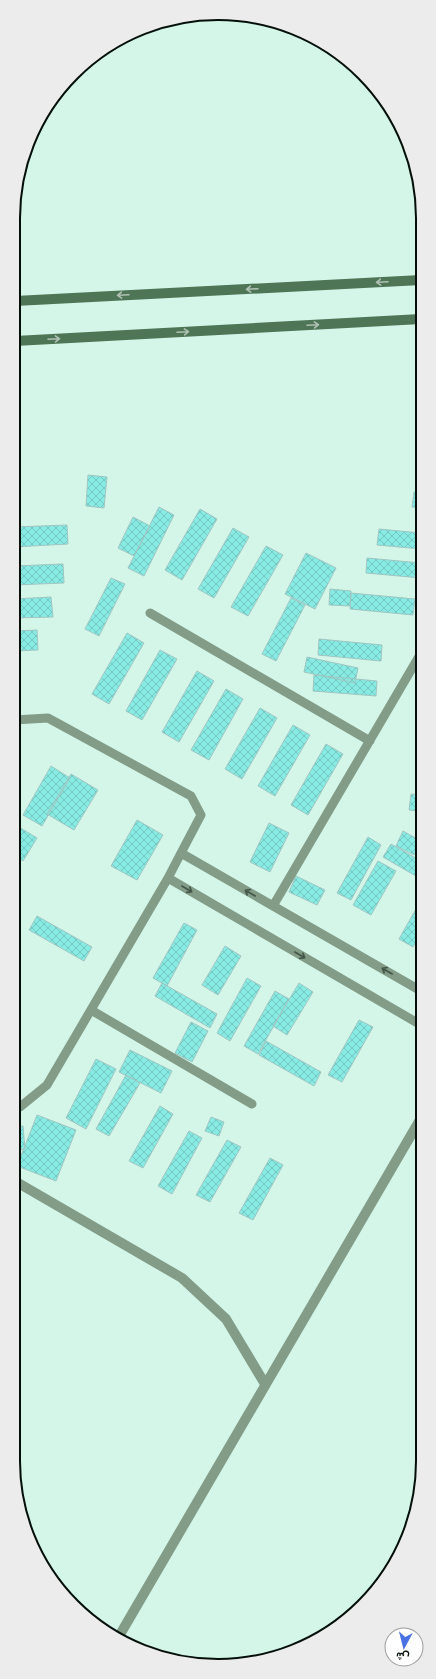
<svg xmlns="http://www.w3.org/2000/svg" width="436" height="1679" font-family="Inter,Vazirmatn,sans-serif">
<style>
.building{fill:url(#building-cross-hatch);stroke:#a1c6c2}
.lines{fill:none;stroke-linecap:round;stroke-linejoin:round}
.lane{stroke:#829c87;stroke-width:9}
.street{stroke:#829c87;stroke-width:10}
.secondary{stroke:#4e7556;stroke-width:10}
.oneway{stroke:#afc1b3}
.oneway2{stroke:#435648}
.rim{fill:none;stroke:#040f0a;stroke-width:2}
</style>
<defs>
<pattern id="building-cross-hatch" width="8" height="8" patternUnits="userSpaceOnUse"><rect width="8" height="8" fill="#87ebe3"/><path d="M0 0l8 8M0 8l8-8" fill="none" stroke="#73c8c1"/></pattern>
</defs>
<rect width="100%" height="100%" fill="#d4f6e9"/>
<!-- building -->
<path class="building" d="M88,475L107,477L104,508L86,506Z
M414,492H421V508L412,507Z
M159,507L174,515L144,576L128,568Z
M200,509L217,519L182,580L165,570Z
M133,517L150,526L134,556L118,548Z
M67,525L68,544L14,547V527Z
M233,528L249,537L214,598L198,589Z
M379,529L421,533V549L377,545Z
M266,546L283,555L248,616L231,607Z
M306,553L336,568L315,609L285,594Z
M367,558L421,563V578L366,573Z
M63,564L64,583L14,585V566Z
M111,578L125,584L99,636L85,629Z
M330,589L351,591L350,606L329,605Z
M351,593L415,599L413,615L350,609Z
M51,597L53,617L14,618V599Z
M291,598L305,605L276,661L262,654Z
M37,630L38,650L14,651V631Z
M127,633L144,643L109,704L92,694Z
M319,639L382,645L381,661L318,655Z
M160,650L177,659L142,720L126,711Z
M307,657L358,668L355,683L304,672Z
M197,671L214,681L179,742L162,732Z
M314,675L377,681L376,696L313,691Z
M226,689L243,699L209,760L191,750Z
M260,708L277,718L242,779L225,769Z
M293,725L310,735L275,796L258,786Z
M326,744L343,754L308,815L291,805Z
M51,766L70,778L42,826L23,815Z
M71,774L98,790L74,830L47,814Z
M411,794L421,795V811L409,810Z
M137,820L163,835L137,880L111,866Z
M269,823L289,833L270,872L250,862Z
M14,824L37,838L23,861L14,855Z
M403,831L421,841L414,855L396,846Z
M368,837L381,845L351,900L337,893Z
M391,844L421,861V879L383,857Z
M378,861L396,871L371,915L353,905Z
M296,876L325,890L317,905L289,892Z
M421,900V933L413,947L399,939Z
M37,916L92,947L84,961L29,930Z
M184,923L197,930L167,986L153,978Z
M225,946L241,956L218,995L202,985Z
M247,978L261,986L230,1041L217,1033Z
M162,983L217,1014L210,1028L155,996Z
M299,983L313,992L287,1035L273,1026Z
M275,991L289,999L258,1054L244,1046Z
M359,1020L373,1027L342,1082L328,1075Z
M191,1022L208,1031L192,1062L175,1053Z
M266,1041L321,1072L314,1086L259,1055Z
M130,1050L172,1071L161,1093L119,1072Z
M96,1059L116,1069L86,1129L66,1118Z
M126,1075L140,1083L109,1136L96,1129Z
M160,1106L173,1114L143,1168L129,1161Z
M37,1115L76,1130L56,1181L17,1166Z
M211,1117L224,1122L219,1136L205,1131Z
M23,1126L25,1149L13,1150V1127Z
M189,1131L202,1138L172,1194L158,1186Z
M227,1140L241,1147L210,1202L196,1195Z
M270,1158L283,1165L253,1220L239,1213Z"/>
<g class="lines">
<!-- lane -->
<path class="lane" d="M150,613L370,741
M14,720L48,718L191,796L201,815L181,853
M273,906L421,653
M91,1010L252,1104
M421,1025L168,878L181,853L421,991
M14,1105L20,1107L47,1085L168,878"/>
<!-- street -->
<path class="street" d="M13,1180L182,1278L226,1319L265,1384
M118,1638L421,1118"/>
<!-- secondary -->
<path class="secondary" d="M15,301L421,280
M15,341L421,319"/>
</g>
<!-- one-way arrows -->
<defs><path id="oneway-shaft" d="M-6 0H5M1.5-3L5.5 0L1.5 3" fill="none" stroke-width="1.6" stroke-linecap="round" stroke-linejoin="round"/></defs>
<g class="oneway">
<use href="#oneway-shaft" transform="translate(382 282) rotate(177)"/>
<use href="#oneway-shaft" transform="translate(252 289) rotate(177)"/>
<use href="#oneway-shaft" transform="translate(123 295) rotate(177)"/>
<use href="#oneway-shaft" transform="translate(313 325) rotate(-3)"/>
<use href="#oneway-shaft" transform="translate(183 332) rotate(-3)"/>
<use href="#oneway-shaft" transform="translate(54 339) rotate(-3)"/>
</g>
<g class="oneway2">
<use href="#oneway-shaft" transform="translate(187 889) rotate(30)"/>
<use href="#oneway-shaft" transform="translate(250 893) rotate(-150)"/>
<use href="#oneway-shaft" transform="translate(300 955) rotate(30)"/>
<use href="#oneway-shaft" transform="translate(387 971) rotate(-150)"/>
</g>
<!-- crop -->
<path d="M0 0H436V1679H0ZM218 20H218A198 198 0 0 1 416 218V1461A198 198 0 0 1 218 1659H218A198 198 0 0 1 20 1461V218A198 198 0 0 1 218 20Z" fill="#ebeceb" fill-rule="evenodd"/>
<path class="rim" d="M218 20H218A198 198 0 0 1 416 218V1461A198 198 0 0 1 218 1659H218A198 198 0 0 1 20 1461V218A198 198 0 0 1 218 20Z"/>
<!-- north arrow -->
<g transform="translate(404 1647) rotate(187)"><circle r="19" fill="#ffffff" stroke="#9b9f9d"/>
<path d="M0-3L7 15L0 10L-7 15Z" fill="#4971e3"/>
<text y="-6" font-size="11" font-weight="bold" text-anchor="middle" fill="#040f0a">ش</text>
</g>
</svg>
